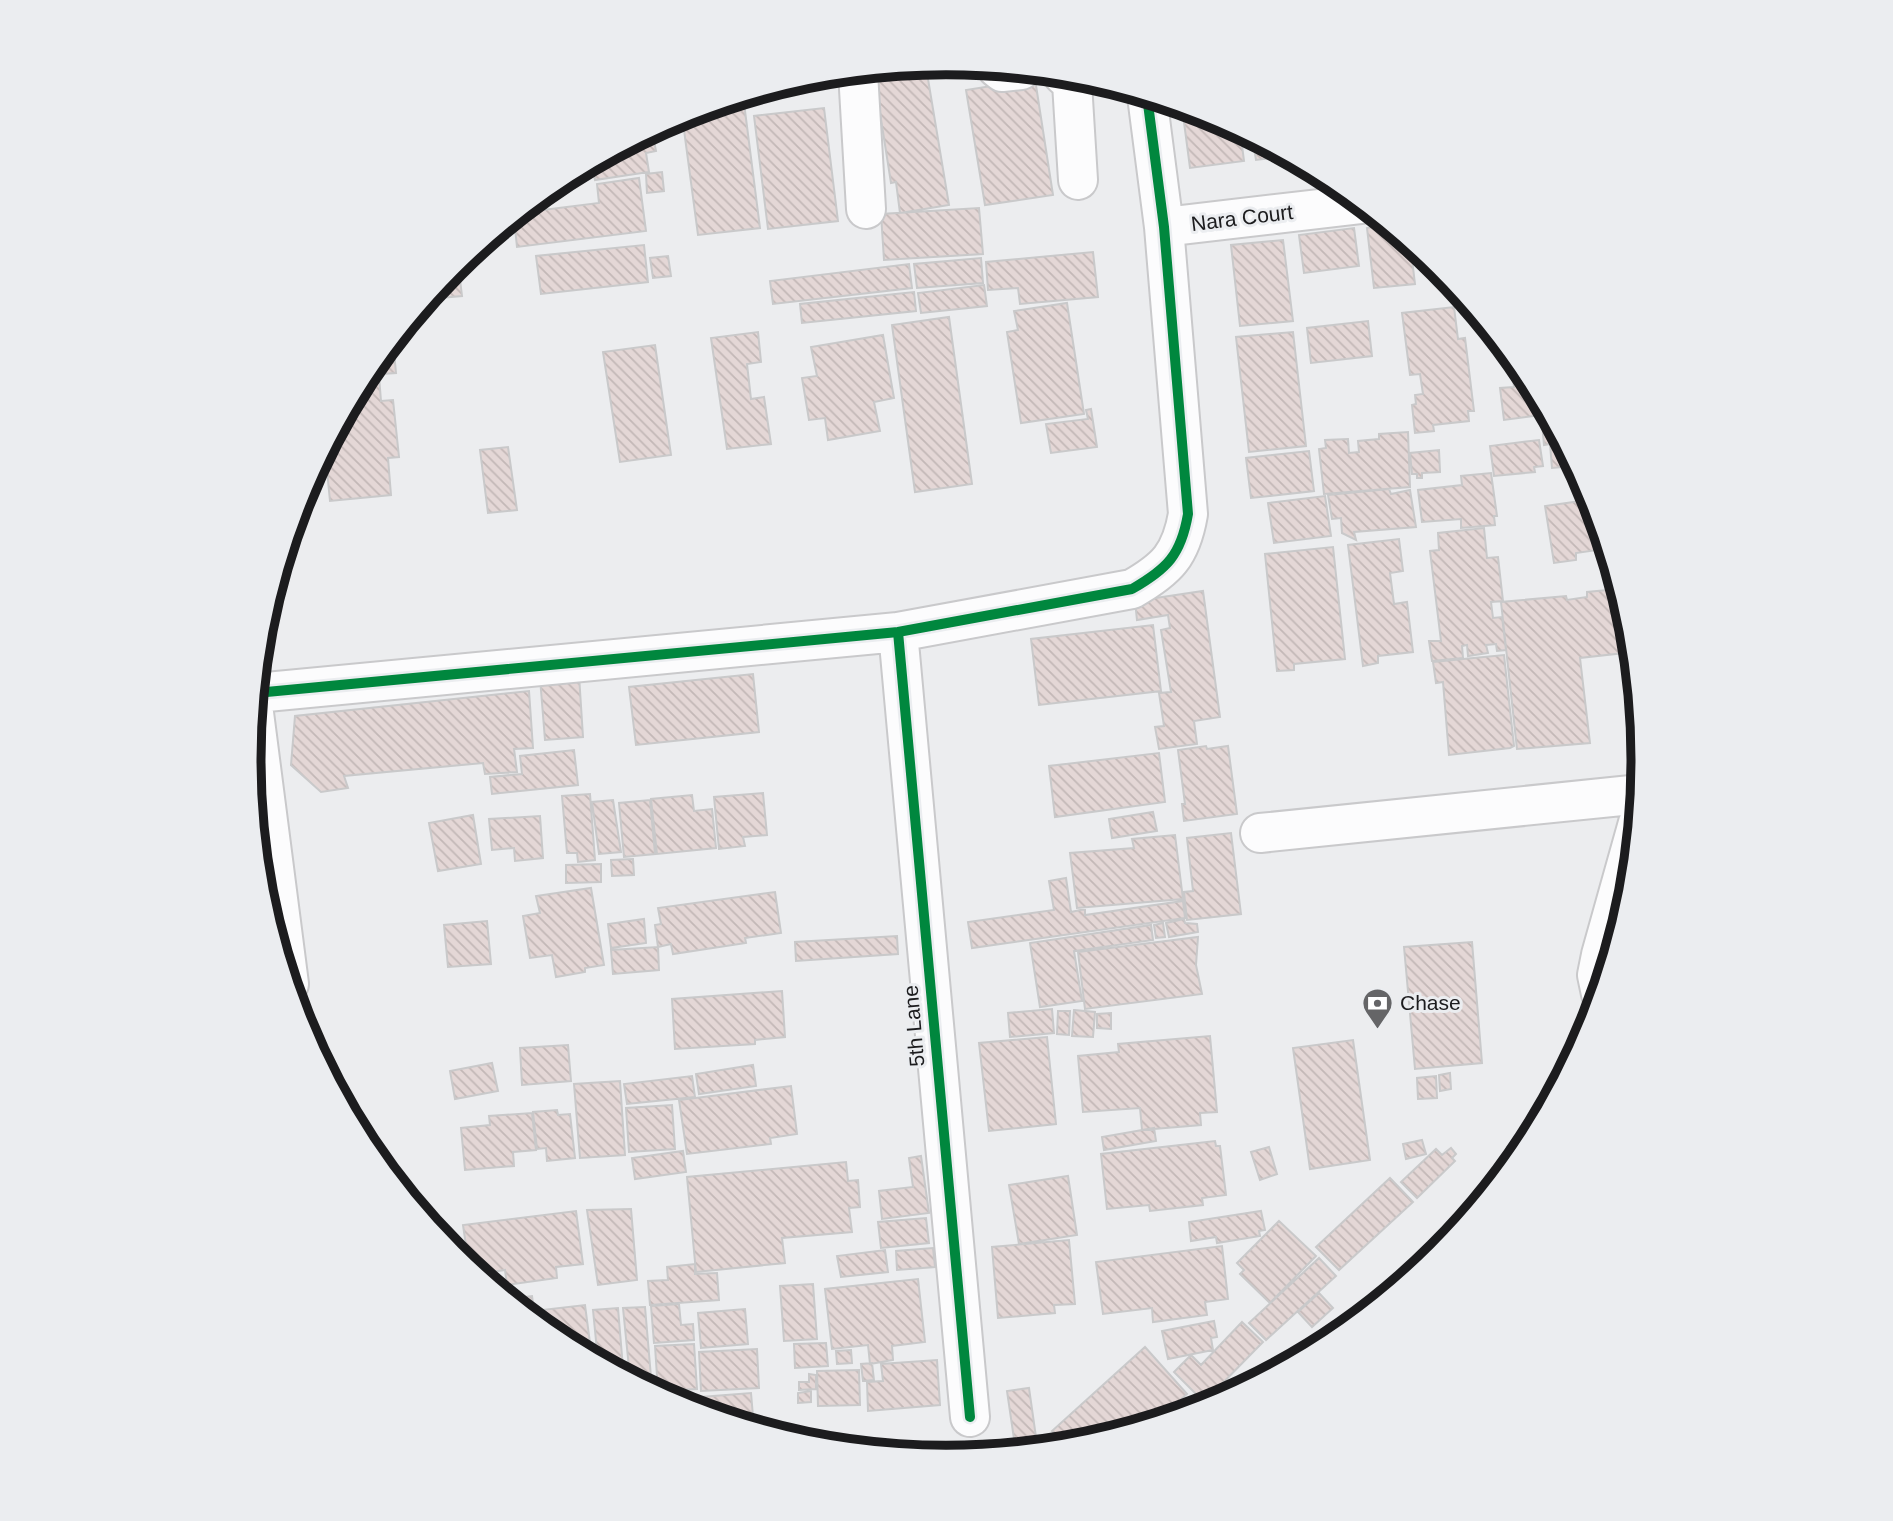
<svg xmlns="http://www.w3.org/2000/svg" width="1893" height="1521" font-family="Arial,sans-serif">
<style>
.building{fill:url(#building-back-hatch);stroke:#c9c9ca;stroke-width:2}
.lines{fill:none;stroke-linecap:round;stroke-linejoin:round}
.minor-casing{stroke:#c9c9cb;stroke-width:42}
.minor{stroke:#fcfcfd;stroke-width:38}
.cycleway-casing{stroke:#ebedf0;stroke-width:15}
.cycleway{stroke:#00873e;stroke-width:10}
.labels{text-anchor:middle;stroke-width:6;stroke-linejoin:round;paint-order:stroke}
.street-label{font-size:21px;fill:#1c1c1e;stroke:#ebedf0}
.poi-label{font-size:21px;fill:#1c1c1e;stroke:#ebedf0;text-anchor:start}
.rim{fill:none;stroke:#1c1c1e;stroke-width:9}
</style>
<defs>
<pattern id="building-back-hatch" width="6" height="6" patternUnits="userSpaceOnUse" patternTransform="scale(1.75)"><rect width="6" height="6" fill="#e4d7d6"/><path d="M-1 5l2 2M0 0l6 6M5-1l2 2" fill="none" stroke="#c3b8b7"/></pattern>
</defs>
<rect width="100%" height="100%" fill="#ecedef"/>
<!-- building -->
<path class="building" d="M927,73L949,205L900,213L896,182L891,183L875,81Z
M1035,79L1053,195L985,205L966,90Z
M744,103L760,228L698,235L682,115L705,108Z
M1182,107L1214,116L1240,130L1244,161L1190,168Z
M824,108L838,221L768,229L754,116Z
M652,131L656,151L646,153L649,172L595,180L592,163Z
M1273,148L1288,156L1256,160L1255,154L1273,152Z
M662,172L664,191L647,193L646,174Z
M639,178L646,231L517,247L514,218L519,213L599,203L597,184Z
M979,208L983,254L884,260L881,214Z
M1388,225L1410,243L1415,284L1374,288L1367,228Z
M1354,228L1359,266L1304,273L1299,235Z
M1283,240L1293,321L1240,326L1231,245Z
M644,245L648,282L541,294L536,256Z
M1093,252L1098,297L1020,304L1018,288L988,290L986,262Z
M668,256L671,276L653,278L650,258Z
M981,258L983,283L917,288L914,264Z
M458,263L462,296L427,299L454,267Z
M909,264L912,288L773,304L770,281Z
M984,285L987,306L921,313L918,293Z
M914,292L916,311L802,323L800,304Z
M1067,303L1084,414L1021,423L1007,332L1018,330L1014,311Z
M1454,307L1458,339L1465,338L1474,411H1468L1469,421L1433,425L1434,431L1415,433L1412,405L1416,404L1415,395L1423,394L1420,374L1410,375L1402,313Z
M949,317L972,484L915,492L892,325Z
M1368,321L1372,356L1311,363L1307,328Z
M758,332L761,362L747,364L751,399L764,397L771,444L727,449L711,338Z
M1293,332L1306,446L1249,452L1236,337Z
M883,335L894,398L874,402L880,431L828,440L825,418L809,420L802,378L817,376L811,347Z
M393,341L396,373L365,375L367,373Z
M655,345L671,455L620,462L603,352Z
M1510,355L1527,373L1549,414L1504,420L1500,388L1514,387Z
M379,376L381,401L393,400L399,457L388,458L391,495L330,501L325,450L364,377Z
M1091,409L1097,447L1051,453L1046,424L1088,419L1086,410Z
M1553,422L1576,466L1552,468L1550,444L1544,445L1542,423Z
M1408,432L1410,487L1324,494L1319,449L1326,448L1325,440L1348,439L1349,453L1359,452L1358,441L1379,439V434Z
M1539,440L1543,466L1534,467L1535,472L1494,476L1490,446Z
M508,447L517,510L488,513L480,450Z
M1439,450L1440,472L1422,473V478H1417V474H1412L1410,453Z
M1309,451L1314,491L1251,498L1246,458Z
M1491,473L1497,516H1494L1495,525L1461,528V519L1422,522L1418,490L1462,485L1461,476Z
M1389,489L1391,494L1410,490L1416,527L1354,532L1356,540L1342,533L1341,518L1332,519L1328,495Z
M1590,492L1591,494L1597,515H1593Z
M1325,496L1331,536L1274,543L1268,503Z
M1581,501L1583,514L1592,513L1593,518L1598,517L1604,549L1576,553V560L1554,563L1545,506Z
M1484,528L1487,558L1498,557L1503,601L1491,602L1493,618L1502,617L1506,650L1497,651L1496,644L1486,645L1488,653L1468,656L1467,645L1462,646L1463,658L1432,661L1429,641H1441L1430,551L1439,550L1438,533Z
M1399,539L1403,571L1390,573L1394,604L1407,602L1413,652L1378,656V663L1363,666L1348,545Z
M1333,547L1345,659L1294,664V670L1277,671L1265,554Z
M1607,590L1608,596L1622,595L1631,625L1633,652L1580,658L1590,743L1517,749L1501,602L1566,596L1567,600L1587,597V592Z
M1203,591L1220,717L1194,721L1197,744L1159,749L1155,727L1164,726L1159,693L1171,692L1161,630L1170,628L1168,615L1137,620L1135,601Z
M1153,625L1161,691L1039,705L1031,639Z
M1504,655L1514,746L1510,748L1449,755L1443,682L1436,683L1433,662Z
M753,674L759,732L636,745L629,687Z
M579,675L583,737L545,740L540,678Z
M529,691L533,748L514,749L517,772L485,774L483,763L344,776L348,788L321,792L291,765L295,716Z
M1206,746L1207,749L1228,746L1237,814L1184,821L1182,804H1185L1178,750Z
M574,750L578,785L492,794L490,777L522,774L520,756Z
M1159,753L1165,802L1055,817L1049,766Z
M763,793L767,835L743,837L745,846L719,849L714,797Z
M590,794L595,860L578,862L577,853H567L562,796Z
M692,795L694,811L712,809L716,848L657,854L651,799Z
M613,800L621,852L599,854L592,802Z
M650,800L655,854L624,857L619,803Z
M1153,812L1157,831L1112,838L1109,819Z
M473,815L481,864L438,871L429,823Z
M540,816L543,858L515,861L514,848L492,850L489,819Z
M1231,833L1241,914L1187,920L1184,892L1193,891L1187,838Z
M1175,835L1183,899L1077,908L1070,853L1134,848L1132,839Z
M633,859L634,875L612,876L611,860Z
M601,864V882L566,883V865Z
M1066,878L1071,912L1085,909V915L1183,901L1185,918L972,948L968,922L1054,910L1049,881Z
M591,888L604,965L585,968V972L556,977L552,955L530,958L523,916L540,913L536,896Z
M775,892L781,933L745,938L746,943L673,954L671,944L658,947L655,925L661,924L658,908Z
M644,919L646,943L611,948L608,924Z
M1184,919L1185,923L1197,924L1198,932L1169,937L1166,923Z
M487,921L491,964L448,967L444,925Z
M1163,923L1165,937L1156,938L1154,925Z
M1151,925L1153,940L1074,951L1082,1001L1040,1007L1030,943Z
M897,936L898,954L796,961L795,942Z
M1198,937L1196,965L1202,994L1085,1009L1078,952Z
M1472,942L1482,1063L1415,1069L1404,947Z
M658,947L659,970L613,974L611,950Z
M782,991L785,1037L755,1040V1044L675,1049L672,999Z
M1052,1009L1054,1033L1010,1037L1008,1013Z
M1074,1010L1095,1012L1093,1037L1072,1036Z
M1058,1011H1070L1069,1035L1057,1034Z
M1111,1013V1029L1097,1028V1014Z
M1210,1036L1217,1112L1200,1113L1201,1125L1142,1130L1140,1108L1083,1112L1078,1056L1119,1052L1118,1044Z
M1047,1037L1056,1124L989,1131L979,1043Z
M1353,1040L1370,1160L1310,1169L1293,1048Z
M568,1045L571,1081L522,1085L520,1048Z
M492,1063L498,1091L455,1099L450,1071Z
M753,1065L756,1086L699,1094L696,1074Z
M1450,1073L1451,1089L1440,1091L1439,1075Z
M692,1076L695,1097L627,1104L624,1084Z
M1436,1076L1437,1098L1418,1099L1417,1078Z
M620,1081L625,1155L580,1158L574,1084Z
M791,1086L797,1134L770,1138L771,1144L687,1154L679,1100Z
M672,1105L675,1149L629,1152L626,1108Z
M1549,1105L1526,1148L1518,1158L1507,1147Z
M557,1110L558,1115L570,1114L575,1158L547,1161L546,1148L537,1149L533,1112Z
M532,1113L536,1150L513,1152L514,1166L465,1170L461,1128L490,1125L489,1116Z
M1154,1128L1156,1141L1104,1150L1102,1137Z
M1422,1140L1426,1154L1406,1159L1403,1144Z
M1215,1141L1216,1146H1220L1226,1195L1202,1198L1203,1205L1150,1211L1149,1205L1107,1209L1101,1154Z
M1269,1147L1277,1174L1260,1180L1251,1152Z
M1451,1148L1456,1154L1452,1158L1455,1161L1417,1198L1401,1182L1436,1149L1442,1155Z
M683,1151L686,1172L635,1179L632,1158Z
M921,1156L929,1213L882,1219L879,1191L913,1187L909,1158Z
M846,1162L848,1181L858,1180L860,1207L849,1208L852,1232L782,1238L785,1263L696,1272L687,1177Z
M1068,1176L1077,1235L1019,1244L1009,1185Z
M1390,1178L1413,1202L1339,1270L1316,1247Z
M631,1209L637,1280L598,1285L587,1210Z
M576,1211L583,1264L556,1267L557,1278L507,1285L505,1270L478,1274L469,1266L463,1225Z
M1261,1211L1265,1230L1259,1231L1260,1236L1217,1243L1216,1237L1191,1241L1189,1222Z
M926,1218L929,1243L881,1248L878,1222Z
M1279,1221L1316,1256L1270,1303L1240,1274L1244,1270L1237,1263Z
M1069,1240L1075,1304L1054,1305L1055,1313L998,1318L992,1247Z
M1222,1246L1228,1299L1205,1302L1207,1315L1153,1322L1152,1308L1103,1314L1096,1262Z
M933,1248L935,1267L897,1270L896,1251Z
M885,1250L888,1272L841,1277L837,1256Z
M1319,1258L1336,1276L1266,1340L1249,1323Z
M695,1264V1274L717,1273L719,1300L650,1305L648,1281L668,1280L667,1267Z
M918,1279L925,1342L892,1346L893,1360L870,1364L868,1345L832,1349L825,1289Z
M813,1284L817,1339L784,1341L780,1286Z
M1319,1293L1333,1308L1312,1327L1298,1312Z
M532,1296L534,1311L585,1305L592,1358L559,1340L509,1299Z
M679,1304L681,1325L693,1324L694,1340L654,1343L651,1306Z
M645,1307L651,1377L630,1378L623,1308Z
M618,1308L623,1368V1372L620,1373L598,1361L593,1310Z
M745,1309L748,1344L701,1348L698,1313Z
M1214,1321L1217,1337L1211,1338L1213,1350L1168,1359L1162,1331Z
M1242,1322L1263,1342L1204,1402L1174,1372L1191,1355L1201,1365Z
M826,1343L828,1366L795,1368L794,1344Z
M694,1344L697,1389L658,1391L655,1346Z
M1145,1347L1187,1394L1154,1423L1082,1445L1066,1446L1052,1431Z
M757,1349L759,1388L701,1391L699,1352Z
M851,1350L852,1363L837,1364L836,1351Z
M937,1360L940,1405L868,1411L867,1382L883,1381L881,1364Z
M872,1363L874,1380L863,1381L861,1364Z
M859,1370L860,1405L818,1406L817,1371Z
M809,1374L816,1375V1389L799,1390V1382H809Z
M1029,1388L1036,1437L1014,1439L1007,1391Z
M811,1391V1402L798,1403V1393Z
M751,1393L754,1428L675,1403V1399Z"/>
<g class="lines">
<defs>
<path id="minor" d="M997,68L1002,72L1021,70
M858,72L866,209
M1063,75L1072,83L1078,180
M1164,227L1362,204
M898,632L970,1417
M256,693L898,632L1132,589C1167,569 1181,555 1188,514L1164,227L1147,96
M254,713L289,984
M1260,833L1641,794
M1601,994L1597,975L1601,955L1638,823"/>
</defs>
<!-- minor casing -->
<use href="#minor" class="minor-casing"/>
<!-- minor -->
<use href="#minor" class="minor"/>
<defs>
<path id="cycleway" d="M898,632L970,1417
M256,693L898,632L1132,589C1167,569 1181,555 1188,514L1164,227L1147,96"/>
</defs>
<!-- cycleway casing -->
<use href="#cycleway" class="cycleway-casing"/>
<!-- cycleway -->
<use href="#cycleway" class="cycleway"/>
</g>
<!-- icons -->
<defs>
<symbol id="bank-pin" viewBox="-11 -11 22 30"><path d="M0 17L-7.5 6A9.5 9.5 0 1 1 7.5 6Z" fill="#656567" stroke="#ebedf0"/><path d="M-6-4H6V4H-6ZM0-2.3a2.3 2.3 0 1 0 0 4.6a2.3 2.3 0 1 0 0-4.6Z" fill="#fff"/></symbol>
</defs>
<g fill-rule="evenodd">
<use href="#bank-pin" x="1360" y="986" width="35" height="47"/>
</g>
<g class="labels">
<!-- street labels -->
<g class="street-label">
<text transform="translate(1242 218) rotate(-7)" y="7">Nara Court</text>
<text transform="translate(914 1026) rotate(-95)" y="7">5th Lane</text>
</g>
<!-- poi labels -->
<g class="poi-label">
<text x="1400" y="1010">Chase</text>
</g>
</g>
<!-- crop -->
<path d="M0 0H1893V1521H0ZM261 760a685 685 0 1 1 1370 0a685 685 0 1 1-1370 0Z" fill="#ebedf0" fill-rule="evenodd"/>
<path class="rim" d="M261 760a685 685 0 1 1 1370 0a685 685 0 1 1-1370 0Z"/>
</svg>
